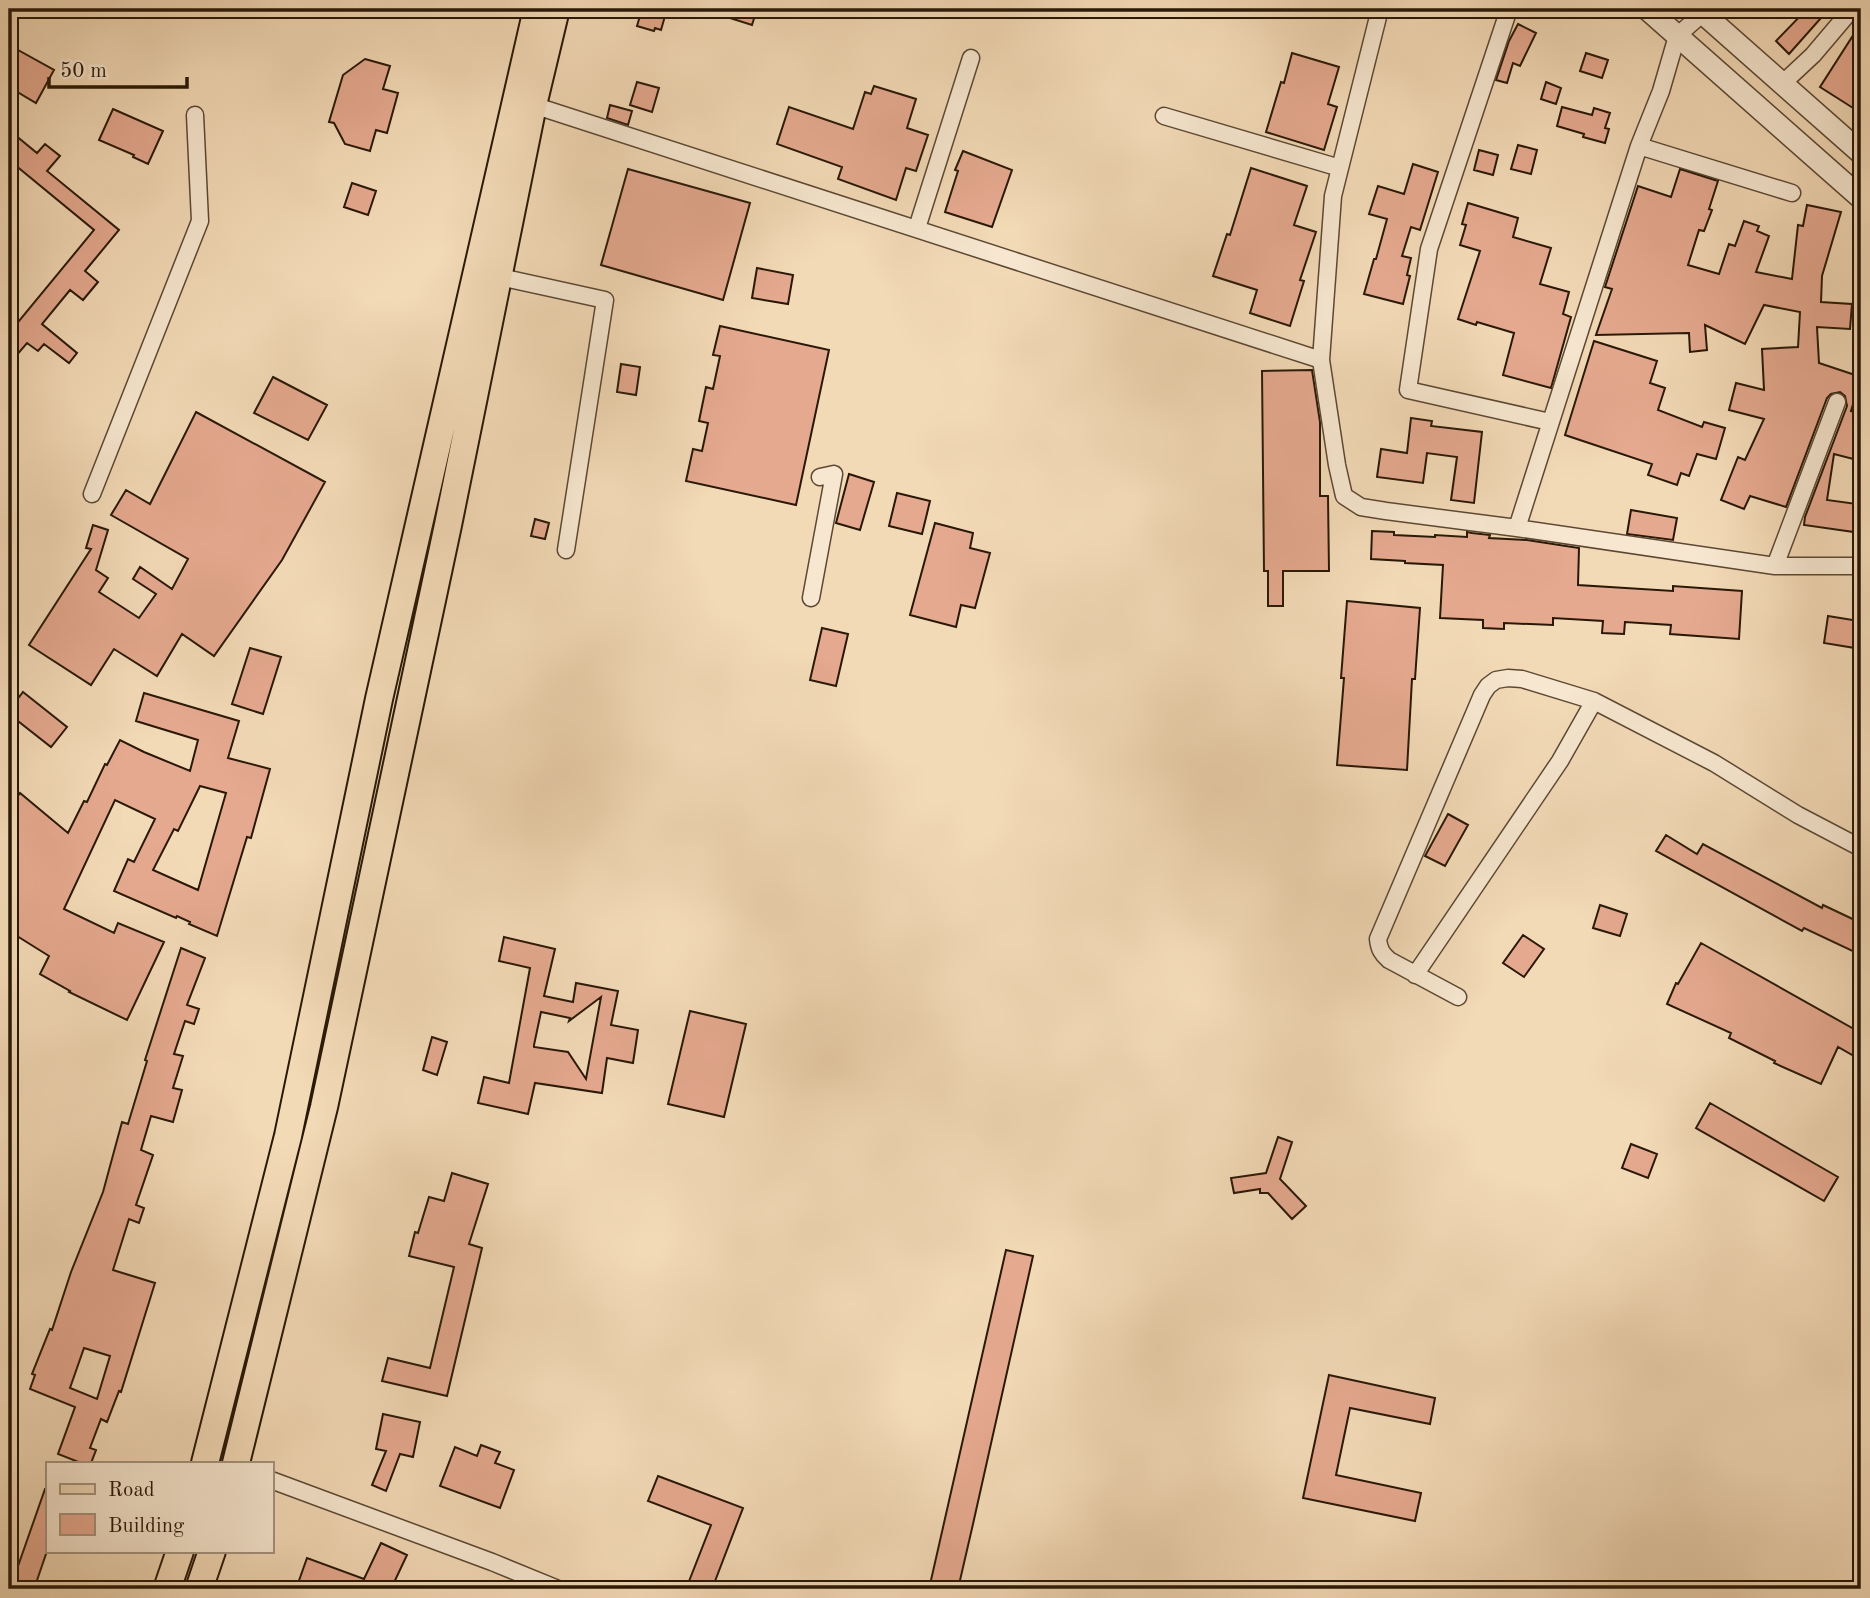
<svg xmlns="http://www.w3.org/2000/svg" width="1870" height="1598" font-family="'Old Standard TT',serif">
<style>
.building{fill:#e5a98f;stroke:#291807;stroke-width:2;fill-rule:evenodd}
.lines{fill:none;stroke-linecap:round;stroke-linejoin:round}
.minor-casing{stroke:#5c4833;stroke-width:19}
.tertiary-casing{stroke:#5c4833;stroke-width:24}
.primary-casing{stroke:#291807;stroke-width:30}
.minor{stroke:#f7e7d0;stroke-width:16}
.tertiary{stroke:#f7e7d0;stroke-width:21}
.primary{stroke:#f3dab7;stroke-width:26}
</style>
<rect width="100%" height="100%" fill="#f3dab7"/>
<filter id="stains"><feTurbulence type="fractalNoise" baseFrequency=".00286" numOctaves="4"/><feColorMatrix values="0 0 0 0 .2 0 0 0 0 .09 0 0 0 0 .02 0 0 0 .5 -.17"/></filter>
<radialGradient id="worn" r=".72"><stop offset=".6" stop-color="#630" stop-opacity="0"/><stop offset="1" stop-color="#630" stop-opacity=".3"/></radialGradient>
<!-- building -->
<path class="building" d="M642,9H667L661,30L655,28L654,31L637,26Z
M711,9H757L752,25L711,12Z
M1807,9H1829L1789,54L1776,41Z
M1861,23V96L1853,108L1820,87Z
M1518,24L1536,33L1520,66L1513,63L1507,83L1496,80L1509,41Z
M9,45L54,70L36,103L9,87Z
M1292,53L1339,67L1328,104L1337,107L1324,150L1266,132L1281,82L1284,83Z
M1586,53L1608,60L1602,78L1580,71Z
M365,59L390,66L383,89L398,93L387,133L376,130L370,151L345,144L334,123L329,122L343,75Z
M637,82L659,88L652,112L630,105Z
M1546,82L1561,88L1556,104L1541,99Z
M874,86L916,99L907,128L928,135L916,171L906,168L896,200L838,179L842,167L777,144L789,107L853,129L865,92L871,94Z
M610,105L632,111L628,125L607,118Z
M1562,107L1592,115L1594,108L1610,113L1605,128L1609,129L1605,143L1583,137L1584,134L1557,126Z
M113,109L163,131L148,164L133,157L134,155L99,140Z
M9,130L37,153L45,144L60,156L47,171L119,230L85,271L98,282L83,300L70,290L42,324L77,353L69,363L44,344L38,351L27,343L9,364V333L94,230L9,160Z
M1518,145L1537,150L1531,174L1511,169Z
M1479,150L1498,155L1493,175L1474,170Z
M963,151L1012,170L992,227L945,212L958,171L955,170Z
M1413,164L1438,172L1420,230L1411,227L1402,256L1411,258L1407,275L1410,276L1403,304L1364,294L1374,259H1376L1387,219L1369,214L1378,186L1404,194Z
M1251,168L1307,186L1294,225L1316,232L1300,280L1304,281L1290,326L1250,313L1257,290L1213,276L1227,234L1230,235Z
M628,169L750,203L723,300L601,265Z
M1680,169L1718,181L1709,209L1712,210L1704,231L1699,230L1688,265L1719,274L1729,244L1735,246L1744,221L1759,226L1757,231L1769,236L1756,272L1792,279L1798,225L1803,226L1807,205L1841,212L1822,276L1821,302L1852,304L1850,329L1817,327L1819,363L1861,377L1851,411L1861,414V461L1834,454L1827,500L1857,504L1856,510H1861V533L1804,525L1805,517L1847,406L1845,396L1840,392L1831,394L1827,398L1786,507L1750,496L1744,509L1721,500L1738,457L1745,460L1764,419L1729,410L1736,383L1764,390L1762,349L1798,347L1800,312L1764,305L1745,344L1705,325L1707,350L1690,352L1689,333L1596,335L1612,289L1605,287L1638,186L1671,197Z
M352,183L376,191L368,215L344,207Z
M1468,203L1518,218L1513,237L1551,248L1540,284L1569,292L1563,314L1571,317L1551,388L1503,375L1514,333L1477,322L1476,325L1458,319L1480,251L1460,245L1466,225L1462,224Z
M757,268L793,275L788,304L752,298Z
M720,326L829,350L796,505L686,481L693,449L702,451L708,423L699,421L706,387L713,389L720,356L713,355Z
M1594,341L1657,361L1650,383L1665,388L1658,410L1702,427L1704,422L1725,428L1716,459L1697,454L1689,476L1681,473L1677,485L1648,475L1652,464L1565,435Z
M621,364L640,367L636,395L617,392Z
M1312,370L1320,422V496H1328L1329,571H1283V606H1268V571H1264L1262,371Z
M273,377L327,405L308,440L254,413Z
M196,412L325,482L282,560L214,656L182,634L157,676L114,649L91,685L29,645L91,549L86,548L93,525L108,530L96,570L108,578L99,592L139,618L156,594L133,579L140,567L172,589L188,559L111,515L126,490L150,504Z
M1411,418L1432,421L1431,426L1482,432L1474,503L1451,500L1457,457L1427,453L1423,483L1377,477L1381,449L1407,453Z
M849,474L874,482L860,530L836,523Z
M897,493L930,501L922,534L889,526Z
M1631,510L1677,518L1673,540L1627,534Z
M535,519L549,523L545,539L531,536Z
M935,523L973,533L970,548L990,553L975,608L961,605L956,627L910,615Z
M1372,531L1394,532V535L1435,537V535L1467,537V532L1472,533L1490,535L1489,538L1527,540L1579,548L1578,585L1673,591V586L1742,591L1739,639L1670,634L1671,625L1625,622L1624,634L1602,633L1603,621L1553,618V625L1504,623V629L1483,628V620L1440,618L1443,565L1405,563V561L1371,559Z
M1347,601L1420,608L1415,679H1412L1407,770L1337,765L1344,678H1341Z
M1828,616L1859,621L1855,648L1824,643Z
M822,628L848,634L836,686L810,680Z
M250,648L281,657L263,714L232,704Z
M23,692L67,727L51,747L9,714V710Z
M144,693L239,721L228,758L270,769L251,838L247,837L217,936L189,924L190,922L177,916L176,918L114,891L128,859L134,862L155,819L115,800L64,909L114,933L118,923L164,942L127,1020L69,992L70,991L40,974L49,956L9,931V794L15,800L20,793L68,833L84,801L87,802L105,764L107,765L120,740L144,752L190,771L198,740L136,721ZM200,786L226,793L198,890L153,870L174,829L178,831Z
M1448,814L1468,825L1445,866L1425,856Z
M1666,835L1697,854L1703,844L1822,908L1823,905L1861,923V955L1804,928L1802,931L1656,851Z
M1600,905L1627,914L1620,936L1593,928Z
M1523,935L1544,949L1524,977L1503,963Z
M504,937L555,949L544,996L573,1002L576,983L618,991L611,1025L638,1030L633,1063L607,1058L602,1093L535,1083L528,1114L478,1103L484,1077L509,1083L530,968L499,961ZM601,997L586,1079L568,1052L534,1047V1045L541,1012L570,1018L569,1021Z
M1701,943L1861,1033V1060L1838,1047L1821,1084L1774,1063L1775,1061L1729,1038L1731,1033L1667,1004L1676,983L1678,984Z
M181,948L205,958L187,1005L199,1009L194,1024L185,1021L174,1054L183,1056L173,1088L182,1090L173,1122L151,1116L141,1150L153,1155L136,1205L144,1208L139,1223L129,1219L113,1270L155,1283L121,1392L119,1391L107,1422L101,1419L90,1448L96,1450L91,1463H81L58,1454L75,1407L30,1389L35,1375L32,1374L50,1329L52,1330L71,1272L103,1192L122,1122L128,1124L147,1061L145,1060ZM84,1348L110,1356L97,1399L70,1388Z
M690,1011L746,1024L724,1117L668,1104Z
M432,1037L447,1042L437,1075L423,1070Z
M1710,1103L1838,1177L1824,1201L1696,1128Z
M1278,1137L1292,1142L1280,1179L1306,1206L1292,1219L1268,1193H1260V1189L1234,1193L1231,1178L1266,1173Z
M1631,1144L1657,1154L1648,1178L1622,1168Z
M452,1173L488,1184L469,1244L482,1248L447,1396L382,1381L388,1358L430,1368L454,1267L409,1256L415,1232L418,1233L429,1197L444,1201Z
M1006,1250L1033,1256L973,1524L958,1589H929Z
M1329,1375L1435,1398L1430,1424L1350,1408L1336,1475L1421,1493L1415,1521L1303,1498Z
M383,1414L420,1422L413,1457L400,1454L386,1491L372,1485L386,1451L376,1449Z
M481,1445L500,1452L495,1463L514,1470L500,1508L440,1486L455,1447L477,1456Z
M658,1476L743,1508L712,1589H686L711,1525L648,1501Z
M45,1489H47V1551L34,1589H10Z
M381,1543L407,1555L391,1589H296L307,1558L364,1579Z"/>
<g class="lines">
<defs>
<path id="minor" d="M1380,9L1333,196L1321,360L1337,465L1344,496L1361,507L1386,511L1517,528L1775,566H1861
M1509,9L1429,249L1408,390L1550,422
M1783,83L1813,55L1852,9
M533,105L1321,360
M1164,116L1340,168
M1639,146L1792,193
M917,228L971,58
M500,277L605,300L566,550
M92,494L200,221L195,115
M1517,528L1639,146L1661,91L1677,36L1703,13
M1775,566L1837,402
M811,598L834,474L820,477
M1415,975L1560,761L1594,701
M1458,997L1389,960C1382,954 1379,949 1378,939L1482,695L1488,686L1496,680L1508,678L1522,679L1594,701L1714,763L1798,815L1861,848
M271,1480L492,1562L558,1589"/>
<path id="tertiary" d="M1647,9L1861,198
M1698,9L1861,153"/>
<path id="primary" d="M205,1463L288,1136L379,699L537,9
M236,1463L324,1107L448,525L533,105L556,9
M167,1589L180,1551
M199,1589L212,1551"/>
</defs>
<!-- minor casing -->
<use href="#minor" class="minor-casing"/>
<!-- tertiary casing -->
<use href="#tertiary" class="tertiary-casing"/>
<!-- primary casing -->
<use href="#primary" class="primary-casing"/>
<!-- minor -->
<use href="#minor" class="minor"/>
<!-- tertiary -->
<use href="#tertiary" class="tertiary"/>
<!-- primary -->
<use href="#primary" class="primary"/>
</g>
<!-- margin -->
<rect width="1870" height="1598" fill="none" stroke="#f3dab7" stroke-width="35"/>
<rect x="10" y="10" width="1849" height="1577" fill="none" stroke="#291807" stroke-width="3.5"/>
<rect x="18" y="18" width="1835" height="1563" fill="none" stroke="#291807" stroke-width="2"/>
<!-- legend -->
<rect x="46" y="1462" width="228" height="91" fill="#f7e7d0" stroke="#a59480" stroke-width="2"/>
<rect x="60" y="1484" width="35" height="10" fill="#f3dab7" stroke="#a59480" stroke-width="2"/>
<text x="108" y="1496" font-size="21" fill="#291807">Road</text>
<rect x="60" y="1514" width="35" height="21" fill="#e5a98f" stroke="#a59480" stroke-width="2"/>
<text x="108" y="1532" font-size="21" fill="#291807">Building</text>
<!-- scale -->
<path d="M49 77v10h138v-10" fill="none" stroke="#291807" stroke-width="3.5"/>
<text x="60" y="77" font-size="21" fill="#291807" stroke="#f7e7d0" stroke-width="5" paint-order="stroke">50 m</text>
<rect width="100%" height="100%" filter="url(#stains)"/>
<rect width="100%" height="100%" fill="url(#worn)"/>
</svg>
